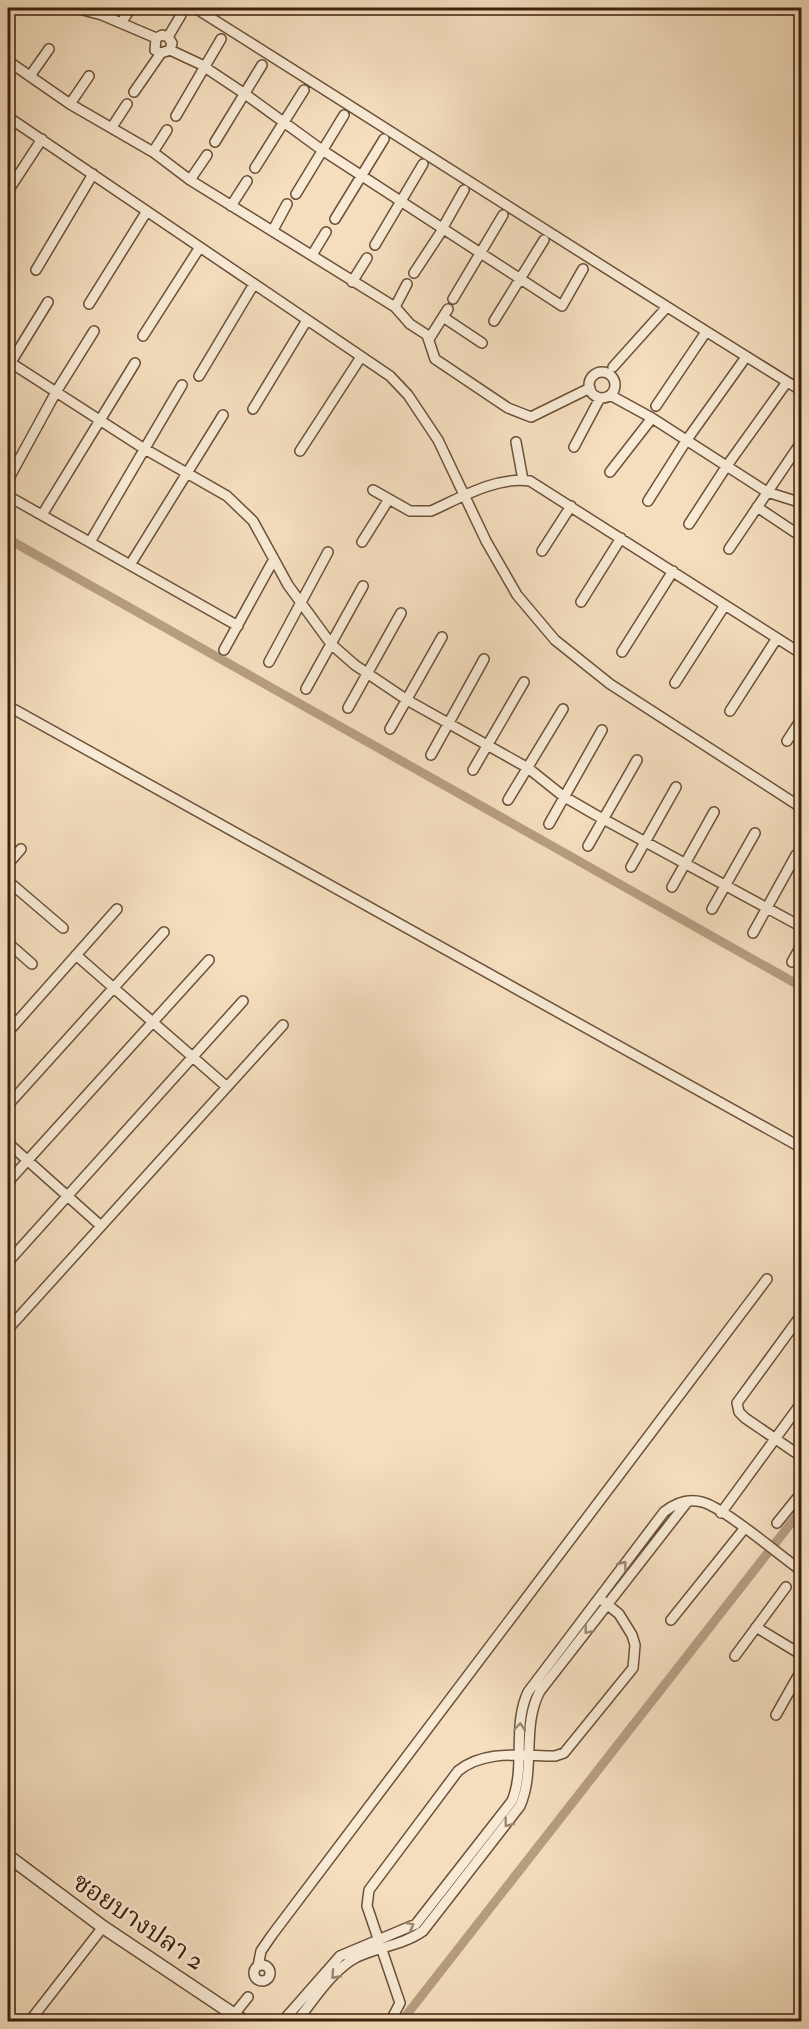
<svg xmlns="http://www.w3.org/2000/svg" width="809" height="2029" font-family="'IM FELL Double Pica','Noto Serif Thai',serif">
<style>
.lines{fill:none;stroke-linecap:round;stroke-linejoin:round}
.canal{stroke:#b69e81;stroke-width:9}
.minor-casing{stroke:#6c5038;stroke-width:12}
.tertiary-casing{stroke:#6c5038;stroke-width:15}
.minor{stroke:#f8ead5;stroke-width:9}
.tertiary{stroke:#f8ead5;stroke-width:12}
.oneway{stroke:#9b8670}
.labels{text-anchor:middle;stroke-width:5;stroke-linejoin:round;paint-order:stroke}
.street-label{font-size:26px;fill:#3e210b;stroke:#f8ead5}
</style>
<rect width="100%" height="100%" fill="#f4debe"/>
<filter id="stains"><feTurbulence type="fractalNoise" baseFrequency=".00333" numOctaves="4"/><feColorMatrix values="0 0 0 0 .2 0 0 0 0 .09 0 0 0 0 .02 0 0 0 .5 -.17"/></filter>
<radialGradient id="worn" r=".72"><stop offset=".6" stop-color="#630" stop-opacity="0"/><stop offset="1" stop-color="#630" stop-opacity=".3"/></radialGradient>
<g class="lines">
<!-- canal -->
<path class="canal" d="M8,539L802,987
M401,2022L802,1509"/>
<defs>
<path id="minor" d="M75,8L102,15L156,38L162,35L168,37L172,43L170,50
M195,8C398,135 598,265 802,391
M121,23L131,8
M168,37L181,15
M156,38L155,50L161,53L170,50L200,64L245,94L322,150L562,306L583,269
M8,61L70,104L153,152L190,180L395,307L410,324L427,335L435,359L508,408L531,417L590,388
M30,76L49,49
M134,92L161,53
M70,104L89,76
M176,116L221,39
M8,117L390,376L408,395L438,440L486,541L517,595L555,640L610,684L802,808
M112,127L127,104
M215,142L262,65
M153,152L167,130
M255,168L304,90
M190,180L207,155
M8,191L42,139
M296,194L344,115
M231,206L247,181
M335,219L384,139
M442,229L464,190
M273,230L287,204
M375,245L423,164
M312,255L326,232
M36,270L93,174
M414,273L443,229
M352,282L367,258
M453,299L503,215
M89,304L147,211
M395,307L407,284
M443,317L482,343
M494,321L544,240
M143,336L200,247
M429,339L448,309
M8,361L143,448L227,496L253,521L288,585L331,644L355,665L407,700L528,768L563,796L594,814L802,927
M8,367L48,302
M613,367L666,308
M589 385a13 13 0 1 1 26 0a13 13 0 1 1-26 0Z
M199,376L254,284
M610,395L652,418L767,492L802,503
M656,406L706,332
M253,409L307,320
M516,442L523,480
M574,447L600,398
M300,451L361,357
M610,472L652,418
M8,480L56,392L94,331
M373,490L410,511H431C460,498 497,476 530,481L802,654
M8,496L238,626
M648,501L686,441L746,357
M757,507L802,537
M42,515L135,363
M689,524L726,467L787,382
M90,542L182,385
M362,542L389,499
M729,549L802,441
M542,551L571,506
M130,565L223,415
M581,602L621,538
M224,650L274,559
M622,652L673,571
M269,662L328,552
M675,683L725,605
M306,689L363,586
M8,706L802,1148
M348,708L401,613
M730,711L777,638
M390,729L442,637
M787,741L802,718
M431,755L484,659
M473,770L524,682
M508,800L563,709
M549,824L602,730
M588,846L637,760
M8,864L21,849
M631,867L676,787
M8,881L63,928
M672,887L714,812
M712,909L755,833
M753,933L796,855
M8,943L32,964
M76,955L227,1087
M792,962L802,944
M8,1032L117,909
M8,1105L164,932
M8,1143L101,1226
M8,1182L209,960
M8,1262L243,1001
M802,1314L737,1403L739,1412L745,1418L802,1457
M8,1329L283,1025
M721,1513L802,1402
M777,1523L802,1492
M671,1620L744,1529
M756,1627L802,1655
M735,1656L786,1587
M776,1715L802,1669
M802,1770V1782
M254 1973a8 8 0 1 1 16 0a8 8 0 1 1-16 0Z
M258,1966L261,1951L272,1935L767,1279
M29,2022L103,1927
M228,2022L248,1997
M282,2022L340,1956L416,1924L512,1801C526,1767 512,1726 528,1692L664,1512C675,1503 687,1498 702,1502C725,1508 780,1556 802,1571
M296,2022C314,2000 332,1970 357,1957C378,1947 403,1945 423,1931L520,1806C536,1770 521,1726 540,1691L688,1501
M390,2022L400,2003L367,1906L369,1890L458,1771C485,1749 522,1756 555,1756L564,1753L633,1668L635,1645L632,1635L619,1614L603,1601"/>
<path id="tertiary" d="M8,1856L103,1927L245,2022"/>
</defs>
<!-- minor casing -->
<use href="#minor" class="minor-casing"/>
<!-- tertiary casing -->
<use href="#tertiary" class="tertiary-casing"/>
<!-- minor -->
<use href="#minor" class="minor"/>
<!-- tertiary -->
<use href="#tertiary" class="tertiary"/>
</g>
<!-- one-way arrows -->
<defs><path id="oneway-chevron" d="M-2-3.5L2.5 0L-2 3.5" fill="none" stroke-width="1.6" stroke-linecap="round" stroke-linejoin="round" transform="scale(1.5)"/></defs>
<g class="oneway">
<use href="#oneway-chevron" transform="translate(623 1565) rotate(-53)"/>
<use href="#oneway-chevron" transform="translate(588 1630) rotate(128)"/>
<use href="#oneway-chevron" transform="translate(520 1727) rotate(-85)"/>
<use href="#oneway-chevron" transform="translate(508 1823) rotate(127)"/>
<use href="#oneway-chevron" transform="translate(410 1926) rotate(-29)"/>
<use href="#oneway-chevron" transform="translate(335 1975) rotate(132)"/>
</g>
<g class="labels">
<!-- street labels -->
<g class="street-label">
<text transform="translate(139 1921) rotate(34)" y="9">ซอยบางปลา 2</text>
</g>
</g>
<!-- margin -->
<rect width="809" height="2029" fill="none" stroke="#f4debe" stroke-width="30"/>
<rect x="9" y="9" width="791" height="2011" fill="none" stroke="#3e210b" stroke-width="3"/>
<rect x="15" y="15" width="779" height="1999" fill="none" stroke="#3e210b" stroke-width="1.5"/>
<rect width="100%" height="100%" filter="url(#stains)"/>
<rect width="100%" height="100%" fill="url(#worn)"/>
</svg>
